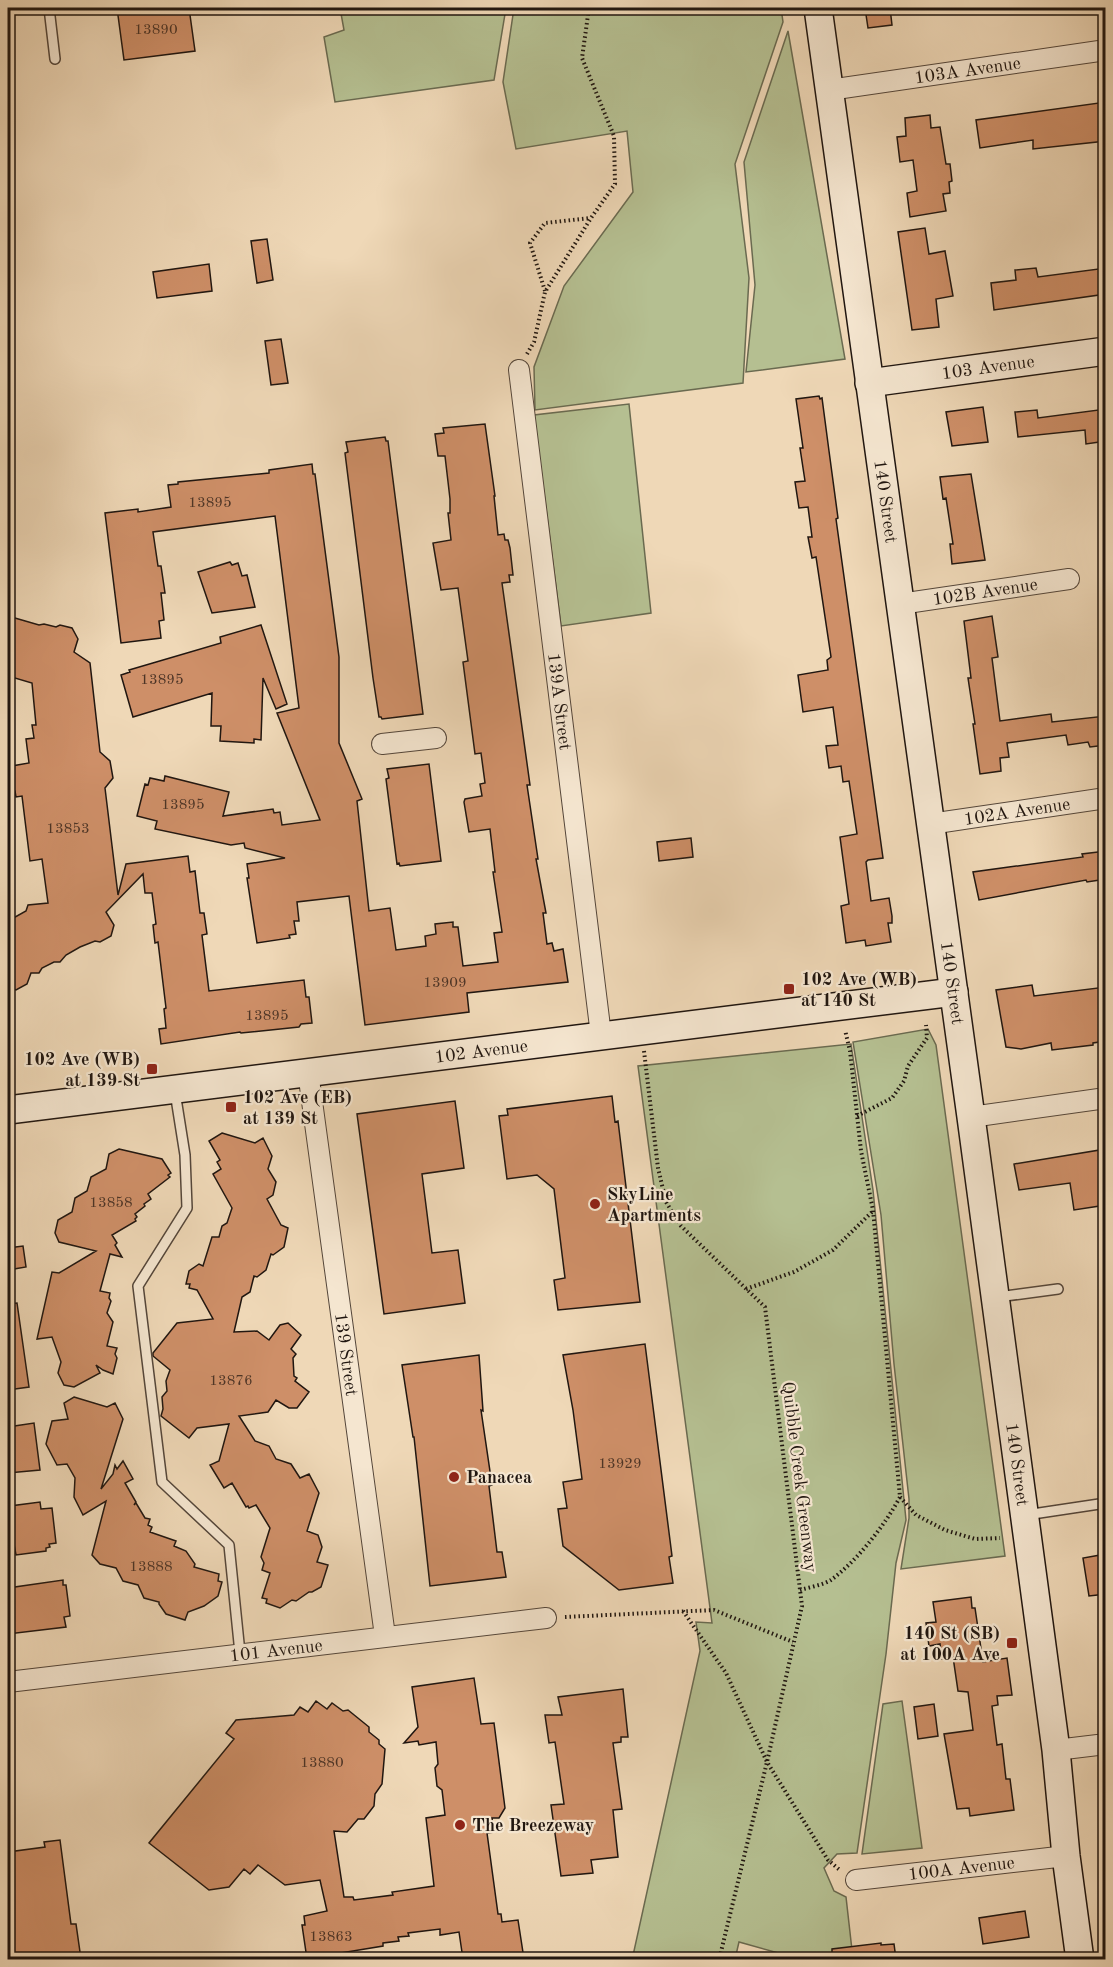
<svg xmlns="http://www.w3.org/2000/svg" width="1113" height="1967" font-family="'Old Standard TT',serif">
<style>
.green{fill:#b5bf91;stroke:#6a6a50;stroke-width:1.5}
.building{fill:#ce8f68;stroke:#201610;stroke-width:1.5}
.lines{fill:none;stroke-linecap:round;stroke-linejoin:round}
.lane-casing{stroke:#54463a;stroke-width:12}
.street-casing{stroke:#54463a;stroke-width:22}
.secondary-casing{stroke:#201610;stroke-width:30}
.path{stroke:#201610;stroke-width:4;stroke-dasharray:1.5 3;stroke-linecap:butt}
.lane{stroke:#f5e6d0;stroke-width:9}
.street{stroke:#f5e6d0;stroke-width:20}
.secondary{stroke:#f5e6d0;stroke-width:27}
.poi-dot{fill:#8f2418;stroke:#f5e6d0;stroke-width:2}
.labels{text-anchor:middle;stroke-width:4.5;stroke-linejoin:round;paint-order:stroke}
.number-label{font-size:15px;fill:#4c3426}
.street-label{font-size:18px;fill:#201610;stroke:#f5e6d0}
.poi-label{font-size:18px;font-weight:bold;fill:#201610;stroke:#f5e6d0;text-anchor:start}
</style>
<rect width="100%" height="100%" fill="#efd8b7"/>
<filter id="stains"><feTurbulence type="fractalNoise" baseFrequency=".00333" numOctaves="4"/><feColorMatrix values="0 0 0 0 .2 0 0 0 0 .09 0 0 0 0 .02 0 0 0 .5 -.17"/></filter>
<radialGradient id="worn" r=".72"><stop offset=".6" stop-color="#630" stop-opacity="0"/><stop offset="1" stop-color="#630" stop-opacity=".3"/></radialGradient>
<!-- green -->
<path class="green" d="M340,8H506L494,80L335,102L324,37L344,30Z
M514,8H781L783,22L735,164L749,278L743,383L535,410L534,367L564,286L633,192L627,131L516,149L503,82Z
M788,31L845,359L746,372L755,285L744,162Z
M629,404L651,613L561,626L534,415Z
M928,1029L936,1045L1005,1556L901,1569L909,1518V1499L894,1364L881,1215L853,1042Z
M851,1044L873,1190L906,1520L896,1563L886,1654L857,1853L837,1854L824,1868L834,1891L846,1897L853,1959H800L739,1942L735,1959L632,1960L700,1651L696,1622L712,1623L638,1066Z
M902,1701L922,1848L862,1854L883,1704Z"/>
<!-- building -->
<path class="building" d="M117,8H189L195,51L124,60Z
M865,8H890L892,25L868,28Z
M1106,102V141L1033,149V140L980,148L976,120Z
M930,115L931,128L940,127L946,164H950L952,181L949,182L950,193L943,194L946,211L910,217L907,193L917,191L913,160L900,162L897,137L906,136L905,118Z
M925,228L929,254L945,251L953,296L936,299L939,327L912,330L898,232Z
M267,239L273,280L257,283L251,241Z
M209,264L212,291L157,298L153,272Z
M1036,268L1038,277L1106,268V294L994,310L991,283L1016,280L1015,270Z
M281,339L288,383L271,385L265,341Z
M819,396L820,399L822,398L829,451L838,518L836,519L883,858L868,860L866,862L871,901L889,898L892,916V923H888L891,942L866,946L865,940L846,943L841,906L849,904L840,837L857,834L849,781L843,782L841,766L829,768L826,746L838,745L833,707L803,712L798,675L828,670L827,660L831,657L816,557L812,558L808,537H812L808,507L799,508L795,482L805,481L800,448H803L796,399Z
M983,407L988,442L952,446L946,412Z
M1106,409V441L1086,444L1085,430L1018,437L1015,412L1037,410L1038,418Z
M485,424L495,496H494L498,535L504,534L505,540H508L510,548L513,575H509L510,582L502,583L530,785H527L538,859H536L546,913H543L547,944L552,943L554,951L563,949L568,982L467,993L469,1012L365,1025L349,896L297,902L299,921H294L296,934L289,935L290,938L257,943L247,878H249L247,864L285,858L245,848L244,843L231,845L155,829L157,821L137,816L145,784L148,785L150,778L164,781L165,776L229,792L223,816L273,809L274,813L280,812L282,825L320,820L277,713L299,708L275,516L153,532L158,566H161L165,593H161L164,620L159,621L161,638L121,643L105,513L138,509V512L171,507L168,485L178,484V482L269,473V470L312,464L313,474H315L339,657V743L362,799L357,801L369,911L390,908L396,950L426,946L425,936L436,934L435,924L453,922V927H458L463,966L498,962L494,933L502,932L493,872H495L490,829L469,832L464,802L465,799L482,796L480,784L485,783L481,753L475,754L463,662L468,661L458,588L441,590L433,543L451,540L448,513H450V499L445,456H438L435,434L444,433L443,428Z
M385,437L386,441H388L423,714L382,719L381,717H379L373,678L345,453L348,452L346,442Z
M971,474L985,560L952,564L950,544H953L946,498L943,499L940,477Z
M230,562L232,565L238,563L242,576L247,575L255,607L212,613L198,572Z
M8,616L39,625L44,624L56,627L60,625L72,628L78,639L74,652L90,663L100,752L110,761L113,778L105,788L118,895L126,864L188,856L190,872L195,871L200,913H204L207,934L202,935L209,991L304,980L306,997H309L312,1023L301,1024L299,1027L241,1033L240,1032L161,1044L159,1029L166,1028L164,1009L166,1008L158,942L155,943L153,925L156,924L152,893H145L143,874L106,912L114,925L111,936L100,942L95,941L80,947L66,955L60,962H54L42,968L39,973H31L27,984L16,990L8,987V921L26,911L28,905L48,903L42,859L30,861L22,796L16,797L15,791L8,792V772L12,771V766L29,763L26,739L34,738L32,725H36L32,683L8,676Z
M992,616L998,657L992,658L1000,721L1051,714L1052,722L1106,716V745L1090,747L1088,742L1068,745L1066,735L1007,743L1009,757L1000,758L1001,771L980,774L973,724H975L968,678H971L964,621Z
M261,625L287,704L276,709L263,678L261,740L254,739V743L220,741L221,726H211L212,693L133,717L121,675L130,672L129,670L221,643L220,637Z
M429,764L441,861L400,866L399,863L397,864L386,779L389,778L387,769Z
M691,838L693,857L659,861L657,842Z
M1106,851V879L1087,882L1086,880L979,900L973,872L1083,857L1082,854Z
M1032,985L1034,996L1106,987V1041L1093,1043V1045L1052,1050L1051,1043L1021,1049L1006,1047L996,990Z
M612,1096L615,1122L618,1121L640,1302L558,1310L554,1280L565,1278L554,1189L537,1175L507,1179L499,1116L508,1115L507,1109Z
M455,1101L464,1168L422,1174L432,1253L458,1250L465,1303L384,1314L357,1114Z
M222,1133L255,1143L263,1138L272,1156L268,1169L276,1182L273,1195L267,1199L281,1225L288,1228L284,1247L273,1255L271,1254L266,1270L257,1277L254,1276L250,1292L242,1297L234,1332L257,1331L269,1340L280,1325L288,1323L301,1335L291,1349L296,1354L293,1358L294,1376L297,1378L295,1381L309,1392L297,1408H289L276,1400L268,1412L239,1416L255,1441L269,1446L276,1459L291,1464L300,1478L309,1474L319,1493L307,1531L318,1535L322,1547L317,1562L328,1565L321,1587L312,1592H309L296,1601L292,1600L280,1608L266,1603L267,1599L262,1598L270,1573L262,1570L264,1563L261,1557L270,1528L256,1505L249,1508L248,1506L246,1507L232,1483L224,1488L210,1465L219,1461L229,1424L197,1428L189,1438L161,1416L163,1409L162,1397L167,1391L166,1381L170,1370L153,1356V1353L177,1323L213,1319L197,1290L189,1288L190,1284H186L189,1271L199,1264L203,1266L212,1237H219L222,1226L227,1223L232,1208L213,1174L221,1169L217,1162L220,1160L209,1141Z
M119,1149L162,1159L171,1173L168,1175L170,1177L148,1194L151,1199L144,1204L145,1206L135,1214L137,1217L135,1219L136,1221L112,1235L117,1243L115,1245L122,1257L110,1254L100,1291L110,1293L109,1298L111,1301L107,1313L113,1322L107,1346L117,1348L115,1354L117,1358L113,1374L103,1370L96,1365L100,1373L74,1387L64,1385L58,1373L61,1362L52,1337L37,1339L52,1272L59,1273L96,1251L59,1242L55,1233L58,1220L72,1212L75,1198L87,1191L91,1177L106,1169L109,1154Z
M1106,1149V1205L1074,1210L1070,1183L1019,1190L1014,1164Z
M23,1246L26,1267L8,1270V1248Z
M17,1303L29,1387L8,1390V1304Z
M645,1344L672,1556L669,1557L673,1583L619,1590L563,1546L558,1509L567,1508L563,1482L582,1479L573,1410L563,1355Z
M479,1355L483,1411L481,1410L492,1485L489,1486L497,1552H502L506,1577L430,1586L414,1437H413L402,1365Z
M74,1397L107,1407L115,1403L123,1419L101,1489L113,1474L115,1465L117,1469L123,1461L133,1479L125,1483L136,1502L134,1505L136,1503L145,1518L150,1519L148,1525L152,1527L150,1532L176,1541L174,1546L186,1551L195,1564L194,1567L219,1574L218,1581L222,1582L218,1596L204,1606L188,1612L185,1620L166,1614L159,1604V1602L144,1598L138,1585L123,1581L116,1568L100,1564L92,1555L106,1501L83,1515L74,1497L75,1478L67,1464L57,1465L46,1444L52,1421L68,1419L64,1403Z
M34,1423L40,1470L8,1473V1427Z
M40,1502L41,1509L52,1508L56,1543L49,1544L50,1547L46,1548V1551L16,1555L14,1544H10L8,1527V1518H11L10,1506Z
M1106,1554V1594L1089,1596L1083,1558Z
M63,1580V1585H66L70,1616L64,1617L66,1627L8,1634V1588Z
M971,1597L972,1608H975L983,1662L1007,1658L1012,1695L997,1696L998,1705L992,1706L997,1745L1002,1744L1006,1779H1010L1014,1810L970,1816L969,1808L957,1809L944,1734L973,1730L968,1692L958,1691L953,1657L942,1659L940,1644L929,1646L926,1623L936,1622L933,1602Z
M474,1678L481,1724L494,1723L505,1808L499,1818H492L494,1832L487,1833L498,1914H501L502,1922L518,1920L524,1959H463L459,1932L440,1935V1929L408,1933L409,1936L398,1937L399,1941L383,1943V1946L334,1954L335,1959H307L302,1925H305L304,1916L327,1911L320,1880L285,1885L258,1865L250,1874L244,1869L229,1887L209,1890L149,1843L234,1739L226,1733L236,1720L294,1715L300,1707L308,1712L316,1701L327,1709L332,1703L343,1711L348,1710L369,1727V1732L379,1740V1744L385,1749L382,1784L375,1794L374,1806L364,1819H358L347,1832L334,1831L344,1897H353L354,1900L393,1895L392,1892L434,1886L426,1818L445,1815L442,1790L437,1786L435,1768L438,1764L436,1742L419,1745L418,1741L404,1743L418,1727L412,1687Z
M623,1689L628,1737H621V1742L613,1743L622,1809L613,1810L618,1857L591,1860L593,1873L561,1876L551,1805L564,1804L555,1742L549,1743L545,1715H562L558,1697Z
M934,1704L938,1736L918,1739L914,1707Z
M60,1840L71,1924H76L81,1959H14L13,1956H8V1852L45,1847L44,1842Z
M1025,1911L1029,1937L983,1944L979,1918Z
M881,1943V1945L894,1944L896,1959H832V1949Z"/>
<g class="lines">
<defs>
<path id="lane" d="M49,8L55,59
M175,1092L185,1155L187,1208L138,1286L162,1482L229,1545L240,1653
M998,1297L1058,1289
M1026,1515L1106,1503"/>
<g id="street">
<path id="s1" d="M829,90L1106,50"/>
<path id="s2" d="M519,370L601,1035"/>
<path id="s3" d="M900,604L1069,579"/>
<path d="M382,744L436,738"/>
<path id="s4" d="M930,824L1106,798"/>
<path id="s5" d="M308,1072L385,1636"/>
<path d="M971,1117L1106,1098"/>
<path id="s6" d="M8,1682L546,1618"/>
<path d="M1056,1750L1106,1744"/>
<path id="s7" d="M856,1880L1066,1856"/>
</g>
<g id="secondary">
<path id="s8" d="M818,8L971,1117L1056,1750L1066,1856L1080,1960"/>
<path id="s9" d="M869,383L1106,351"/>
<path id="s10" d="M8,1110L954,992"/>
</g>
</defs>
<!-- lane casing -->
<use href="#lane" class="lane-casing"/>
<!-- street casing -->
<use href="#street" class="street-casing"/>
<!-- secondary casing -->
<use href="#secondary" class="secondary-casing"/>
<!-- path -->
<path class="path" d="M545,291L530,243L545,223L590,218
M527,354L534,342L545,292L591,218L615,184L614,136L582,58L589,8
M644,1051L658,1168L666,1202L681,1226L765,1307L802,1606L767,1762L719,1960
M857,1116L892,1098L904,1081L908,1066L927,1038L926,1025
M746,1289L794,1272L833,1250L873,1211
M900,1497L916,1515L945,1530L975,1539L1000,1538
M800,1590C810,1587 823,1585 831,1580C857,1561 885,1525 900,1497L873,1210L861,1151L850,1051L845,1030
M683,1611L726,1673L767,1762L828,1860L841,1871
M565,1617L714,1610L793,1642"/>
<!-- lane -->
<use href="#lane" class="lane"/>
<!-- street -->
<use href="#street" class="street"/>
<!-- secondary -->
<use href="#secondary" class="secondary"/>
</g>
<!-- markers -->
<g class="poi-dot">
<rect x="783" y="983" width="12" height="12" rx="3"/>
<rect x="146" y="1063" width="12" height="12" rx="3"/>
<rect x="225" y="1101" width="12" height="12" rx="3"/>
<circle cx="595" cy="1204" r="6"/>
<circle cx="454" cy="1477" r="6"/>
<rect x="1006" y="1637" width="12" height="12" rx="3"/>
<circle cx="460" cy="1825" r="6"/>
</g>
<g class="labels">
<!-- number labels -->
<g class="number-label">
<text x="156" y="34">13890</text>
<text x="210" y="507">13895</text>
<text x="162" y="684">13895</text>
<text x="183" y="809">13895</text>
<text x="68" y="833">13853</text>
<text x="445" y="987">13909</text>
<text x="267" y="1020">13895</text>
<text x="111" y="1207">13858</text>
<text x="231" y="1385">13876</text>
<text x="620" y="1468">13929</text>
<text x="151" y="1571">13888</text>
<text x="322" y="1767">13880</text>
<text x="331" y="1941">13863</text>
</g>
<!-- street labels -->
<g class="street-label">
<text dy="6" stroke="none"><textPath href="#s1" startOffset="140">103A Avenue</textPath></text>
<text dy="6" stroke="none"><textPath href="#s9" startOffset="120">103 Avenue</textPath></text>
<text dy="6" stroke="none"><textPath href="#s8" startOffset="498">140 Street</textPath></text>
<text dy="6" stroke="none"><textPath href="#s3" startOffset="86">102B Avenue</textPath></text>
<text dy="6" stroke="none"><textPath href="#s2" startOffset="334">139A Street</textPath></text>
<text dy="6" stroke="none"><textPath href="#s4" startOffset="88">102A Avenue</textPath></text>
<text dy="6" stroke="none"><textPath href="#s8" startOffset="984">140 Street</textPath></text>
<text dy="6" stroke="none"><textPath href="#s10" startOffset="477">102 Avenue</textPath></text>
<text dy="6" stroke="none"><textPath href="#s5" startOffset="285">139 Street</textPath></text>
<text dy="6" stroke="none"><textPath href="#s8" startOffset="1470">140 Street</textPath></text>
<text transform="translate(800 1477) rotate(83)" y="6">Quibble Creek Greenway</text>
<text dy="6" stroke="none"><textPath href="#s6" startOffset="270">101 Avenue</textPath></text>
<text dy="6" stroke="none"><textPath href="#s7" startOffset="106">100A Avenue</textPath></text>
</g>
<!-- poi labels -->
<g class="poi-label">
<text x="801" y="985">102 Ave (WB)<tspan x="801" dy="21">at 140 St</tspan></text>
<text x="140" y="1065" text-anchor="end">102 Ave (WB)<tspan x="140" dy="21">at 139 St</tspan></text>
<text x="243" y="1103">102 Ave (EB)<tspan x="243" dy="21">at 139 St</tspan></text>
<text x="607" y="1200">SkyLine<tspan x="607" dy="21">Apartments</tspan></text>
<text x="466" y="1483">Panacea</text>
<text x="1000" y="1639" text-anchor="end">140 St (SB)<tspan x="1000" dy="21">at 100A Ave</tspan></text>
<text x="472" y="1831">The Breezeway</text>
</g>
</g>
<!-- margin -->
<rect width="1113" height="1967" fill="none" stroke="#efd8b7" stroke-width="30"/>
<rect x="9" y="9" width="1095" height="1949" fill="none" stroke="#201610" stroke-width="3"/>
<rect x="15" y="15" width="1083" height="1937" fill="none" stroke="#201610" stroke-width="1.5"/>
<rect width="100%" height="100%" filter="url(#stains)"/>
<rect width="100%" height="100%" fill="url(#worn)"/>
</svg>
